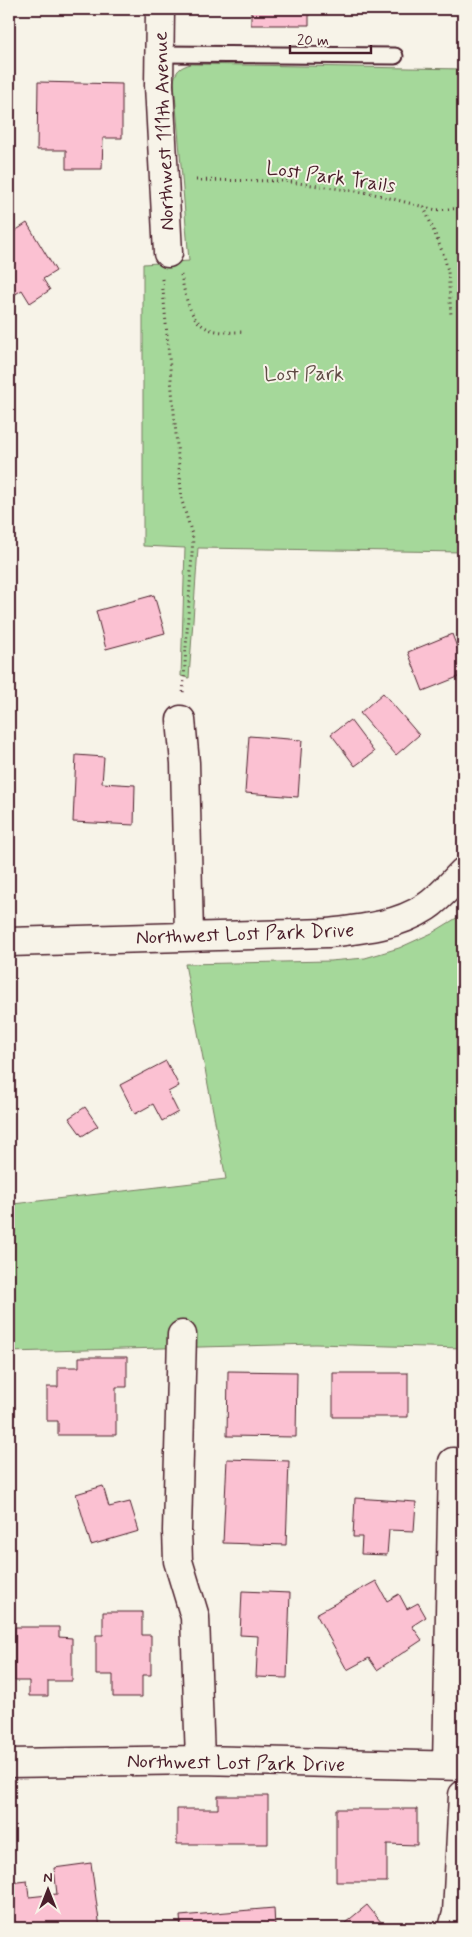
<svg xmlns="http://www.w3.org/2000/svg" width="472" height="1937" font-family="Mynerve,sans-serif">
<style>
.green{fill:#a5d89a;stroke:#787c62}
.building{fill:#fbc1d2;stroke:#4a1f2b}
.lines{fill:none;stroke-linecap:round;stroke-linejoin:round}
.lane-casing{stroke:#4a1f2b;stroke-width:19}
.street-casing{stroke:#4a1f2b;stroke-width:31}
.path{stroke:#4a1f2b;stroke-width:3;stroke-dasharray:1 4;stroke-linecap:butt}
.lane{stroke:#f7f3e8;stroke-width:15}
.street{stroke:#f7f3e8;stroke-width:28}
.labels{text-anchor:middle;stroke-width:4;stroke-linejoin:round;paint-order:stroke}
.street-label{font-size:20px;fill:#4a1f2b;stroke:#f7f3e8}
.park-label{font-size:20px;fill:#614d47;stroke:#f7f3e8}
</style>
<rect width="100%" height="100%" fill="#f7f3e8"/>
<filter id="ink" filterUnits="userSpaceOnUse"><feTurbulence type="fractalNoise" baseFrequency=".02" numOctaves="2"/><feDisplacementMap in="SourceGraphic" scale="10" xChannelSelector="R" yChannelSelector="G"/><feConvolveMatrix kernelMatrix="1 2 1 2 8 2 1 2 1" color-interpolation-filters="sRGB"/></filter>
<g filter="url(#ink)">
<!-- green -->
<path class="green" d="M191,64L463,69V552L198,548L189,678L181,676L185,548L143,546V264L189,261L174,82C175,71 180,67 191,64Z
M463,914V1348L315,1344L9,1352L13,1204L226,1179L185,964L330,961L365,958L399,948L432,933Z"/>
<!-- building -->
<path class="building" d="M251,9H309V25H251Z
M436,9H463V12H436Z
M38,82L122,84V138H103L102,169H66V150H37Z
M27,223L56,271L43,279L50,290L30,303L22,290L9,298V235Z
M154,595L165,633L106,649L96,611Z
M452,634L463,663V675L423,691L408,652Z
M383,693L419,735L396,755L360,713Z
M350,720L374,752L355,766L331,734Z
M249,736L302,740L298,797L245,793Z
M76,755L104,757L102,783L135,785L134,825L73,822Z
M9,805H11V852H9Z
M166,1061L179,1086L168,1092L178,1112L162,1121L153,1104L135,1114L120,1085Z
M85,1107L98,1126L82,1136L69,1118Z
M79,1357H127V1387H116V1435H58V1421H47V1387H58V1367H79Z
M228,1371L297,1372L296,1437L227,1436Z
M333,1373H408V1417H333Z
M227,1459L289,1461L286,1545L223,1543Z
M103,1486L109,1507L130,1502L139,1531L91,1545L76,1494Z
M355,1498L416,1502L414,1531L389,1530L387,1555L361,1554L362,1537H353Z
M376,1581L387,1601L399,1594L407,1609L418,1603L426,1617L412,1626L422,1640L377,1670L369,1658L347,1670L316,1614Z
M242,1591L290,1593L287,1678L256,1677L258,1636L240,1635Z
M103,1612H142V1635H151V1675H142V1697H113V1675H96V1635H103Z
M15,1627H59V1637L72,1638V1681H48V1696H29V1681H15Z
M218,1796H268V1844H177V1809H218Z
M336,1809H417V1845L387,1844V1882H336Z
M91,1863L100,1928H9V1883L27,1881L29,1897L57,1894L54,1868Z
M367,1905L386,1928H339Z
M274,1908L275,1928H181L180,1916Z"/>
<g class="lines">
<defs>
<path id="lane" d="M159,54L395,56"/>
<path id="street" d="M160,9L159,85L168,253
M181,720L185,763L189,936
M9,942L328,933C362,929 397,926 426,907C440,898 451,884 463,872
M182,1335L177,1531L178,1561L195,1617L200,1760
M9,1763L200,1760L463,1766
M447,1765L453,1462
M453,1928L457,1913L463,1795"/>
</defs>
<!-- lane casing -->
<use href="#lane" class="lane-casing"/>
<!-- street casing -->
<use href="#street" class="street-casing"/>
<!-- path -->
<path class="path" d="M191,180L283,181L370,193L436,210L463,208
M424,207L444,256L448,271L451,316
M181,275C185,294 189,324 212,330C222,333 233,332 243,332
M162,279L182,501L193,538L183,695"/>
<!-- lane -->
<use href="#lane" class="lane"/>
<!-- street -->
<use href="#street" class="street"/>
</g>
</g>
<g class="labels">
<!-- street labels -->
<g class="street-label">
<text transform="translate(163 131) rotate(-92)" y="7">Northwest 111th Avenue</text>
<text transform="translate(331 176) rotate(8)" y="7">Lost Park Trails</text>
<text transform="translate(245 933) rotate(-2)" y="7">Northwest Lost Park Drive</text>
<text transform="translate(236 1762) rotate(1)" y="7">Northwest Lost Park Drive</text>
</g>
<!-- park labels -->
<g class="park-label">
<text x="304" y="380">Lost Park</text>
</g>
</g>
<!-- margin -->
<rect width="472" height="1937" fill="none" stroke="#f7f3e8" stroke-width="30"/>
<rect x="15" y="15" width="442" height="1907" fill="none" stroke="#4a1f2b" stroke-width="2" filter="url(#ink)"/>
<!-- north arrow -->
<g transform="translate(48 1890)" stroke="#f7f3e8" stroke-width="4" paint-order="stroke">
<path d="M0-4L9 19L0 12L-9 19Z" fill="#4a1f2b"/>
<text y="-8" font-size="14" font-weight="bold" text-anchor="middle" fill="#4a1f2b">N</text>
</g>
<!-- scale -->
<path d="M290 45v8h81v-8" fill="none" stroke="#4a1f2b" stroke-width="2.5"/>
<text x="297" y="45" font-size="15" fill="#4a1f2b" stroke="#f7f3e8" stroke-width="4" paint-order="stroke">20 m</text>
</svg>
